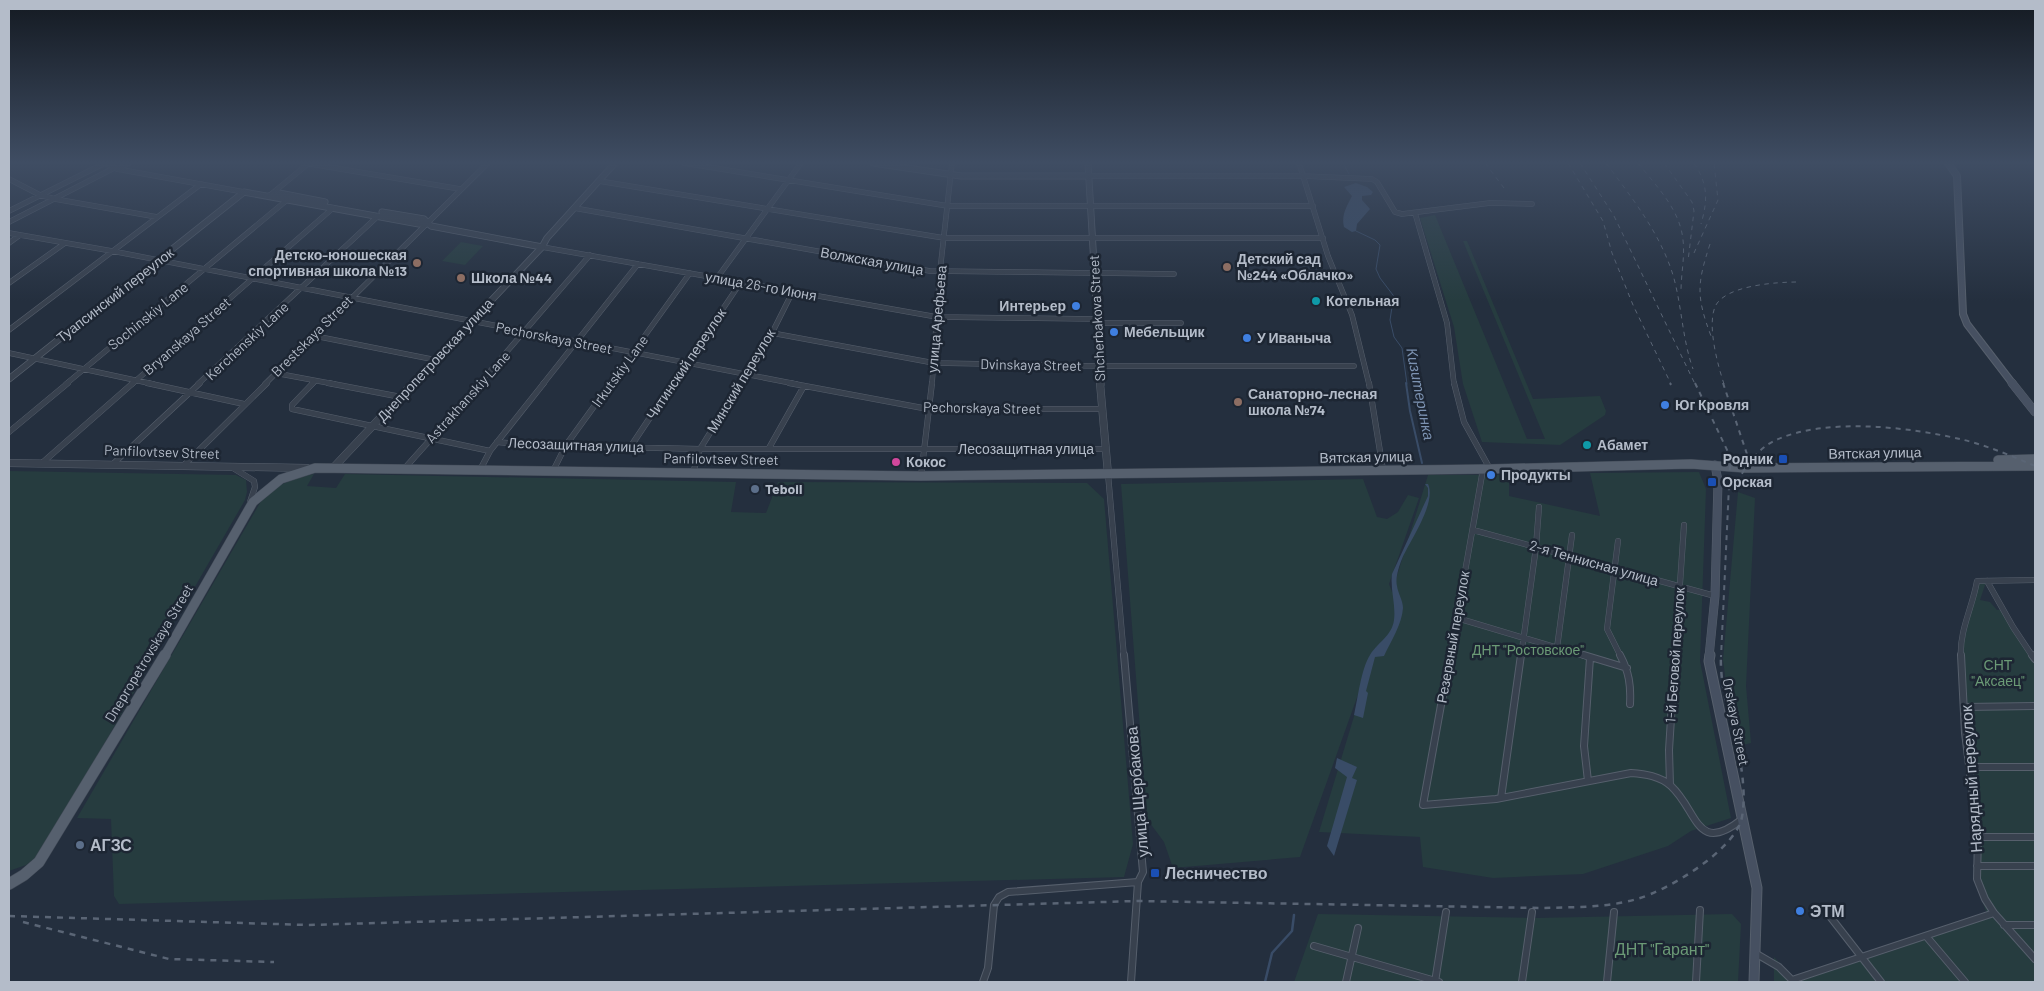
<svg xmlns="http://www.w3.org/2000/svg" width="2044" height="991" font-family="Barlow,sans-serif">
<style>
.green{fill:#263c3f}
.water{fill:#394c67}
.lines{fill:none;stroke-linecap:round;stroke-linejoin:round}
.stream-far2{stroke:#394c67;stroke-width:1}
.stream-far1{stroke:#394c67;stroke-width:2}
.stream{stroke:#394c67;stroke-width:2.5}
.minor-far2-casing{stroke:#565f6c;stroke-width:5.5}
.minor-far1-casing{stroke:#565f6c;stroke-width:6}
.minor-casing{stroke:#565f6c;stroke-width:8}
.tertiary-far1-casing{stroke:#565f6c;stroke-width:7}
.tertiary-casing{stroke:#565f6c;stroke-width:8}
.secondary-far2-casing{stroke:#565f6c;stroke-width:8}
.secondary-far1-casing{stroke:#565f6c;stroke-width:9}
.secondary-casing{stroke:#565f6c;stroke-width:11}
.primary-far1-casing{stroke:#414a57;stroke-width:10}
.primary-casing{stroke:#414a57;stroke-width:12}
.minor-far2{stroke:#38414e;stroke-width:4.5}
.minor-far1{stroke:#38414e;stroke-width:5}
.minor{stroke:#38414e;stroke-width:6}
.tertiary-far1{stroke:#38414e;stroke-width:5.5}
.tertiary{stroke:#38414e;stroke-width:7}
.secondary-far2{stroke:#465061;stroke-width:6}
.secondary-far1{stroke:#465061;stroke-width:8}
.secondary{stroke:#465061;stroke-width:9}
.primary-far1{stroke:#56606e;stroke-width:9}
.primary{stroke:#56606e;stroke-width:11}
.rail-far2{stroke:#5a6575;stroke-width:1;stroke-dasharray:4.5 4.5;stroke-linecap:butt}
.rail-far1{stroke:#5a6575;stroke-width:2;stroke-dasharray:5 5;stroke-linecap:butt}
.rail{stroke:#5a6575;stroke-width:2.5;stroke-dasharray:6 6;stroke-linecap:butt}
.education-dot{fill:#8d6e63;stroke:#1d2633;stroke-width:2}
.culture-dot{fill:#0f9aa8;stroke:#1d2633;stroke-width:2}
.shop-dot{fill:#3f7fe0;stroke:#1d2633;stroke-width:2}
.transit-dot{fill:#1a4fb4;stroke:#1d2633;stroke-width:2}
.hotel-dot{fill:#d1479c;stroke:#1d2633;stroke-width:2}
.service-dot{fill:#5c6f8a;stroke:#1d2633;stroke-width:2}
.labels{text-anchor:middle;stroke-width:5;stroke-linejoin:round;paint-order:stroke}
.poi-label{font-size:14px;font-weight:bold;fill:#b4bcc9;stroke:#1d2633;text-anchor:start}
.street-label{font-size:14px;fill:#b4bcc9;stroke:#1d2633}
.park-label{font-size:14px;fill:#6b9a76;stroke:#1d2633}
.water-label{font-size:15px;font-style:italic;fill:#7c92b1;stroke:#1d2633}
.near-street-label{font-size:16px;fill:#b4bcc9;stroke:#1d2633}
.near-poi-label{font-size:16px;font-weight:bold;fill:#b4bcc9;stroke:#1d2633;text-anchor:start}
.near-park-label{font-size:16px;fill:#6b9a76;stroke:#1d2633}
</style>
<rect width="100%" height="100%" fill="#242f3e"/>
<!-- green -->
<path class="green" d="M1435,215L1527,439H1545L1463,241H1467L1533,399L1600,396L1606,411L1605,415L1560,445L1482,442L1463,384L1454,327L1420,218Z
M461,242L483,246L465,265L442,261Z
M9,471L236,475L246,480L247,492L245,500L40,855L26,865L9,871Z
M1699,472L1706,489L1700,661L1731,818L1691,831L1668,846L1583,874L1493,878L1423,867L1420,837L1319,832L1375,647L1300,857L1173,868L1164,842L1147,819L1121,484L1363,479L1377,517L1387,519L1398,512L1408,495L1419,498L1389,584L1392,592L1428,475H1509V496L1600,516L1590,473Z
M314,474L307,486L336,488L345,474L736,482L731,512L766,513L778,482L1087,483L1104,499L1133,844L1124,877L119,904L114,896L111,819L77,818L264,496C280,483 294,478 314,474Z
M1738,492L1755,498L1746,686L1751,743L1739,746L1726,683L1723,660Z
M1978,582H1986L1980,600L1990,602L1997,610H2001L2035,659V982H1774V957L1797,982L1901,948L1987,914L1975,881L1969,767L1959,662Z
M1318,914L1535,918L1732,914L1741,924L1738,982H1294Z"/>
<!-- water -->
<path class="water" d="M1356,183L1367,187L1373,192L1371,195L1362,196V200L1370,209L1357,224L1356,231L1352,232L1344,227C1341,215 1347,206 1352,196L1344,187Z
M1425,484H1428C1437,503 1409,542 1402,559C1399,566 1395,579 1397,586C1398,593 1403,601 1403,608C1402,624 1391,641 1384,656L1375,657L1366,691L1368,693L1363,718L1354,715C1358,698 1361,669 1370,655C1377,643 1392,636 1394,620C1396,605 1390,589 1392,574L1428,496V488Z
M1337,758L1357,767L1352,778L1357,780L1334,856L1327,846L1347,777L1335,768Z"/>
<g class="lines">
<!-- stream-far2 -->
<path class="stream-far2" d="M1343,163L1349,174
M1356,231L1375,240L1380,245L1376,269L1380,278L1396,299L1392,307L1390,320L1394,337L1402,348L1407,384"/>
<!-- stream-far1 -->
<path class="stream-far1" d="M1406,383L1410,411L1422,463"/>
<!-- stream -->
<path class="stream" d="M1265,982L1272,953L1292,931L1294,915"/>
<defs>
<path id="minor-far2" d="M105,163L117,169L244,192
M305,163L460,189
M684,163L948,206H1313
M1299,163L1328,256L1352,315L1369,384
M117,169L129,163
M1089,176H1303L1372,179L1377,182L1395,212L1402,214L1490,203L1532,204
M9,179L40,195L55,199L157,217
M599,181L944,238H1323
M269,196L309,163
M574,208L930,271L1174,274
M9,211L105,163
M1415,213L1447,323L1454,384
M9,222L114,168
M9,233L112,251L796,384
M9,243L20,235
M542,247L937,317L1097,319
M717,278L801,163
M9,283L65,243
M1097,323H1181
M9,330L201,184
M772,333L934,363L1099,366H1354
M315,336L436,360
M9,353L153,384
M275,373L334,384
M66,384L287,200
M132,384L333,208
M198,384L378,216
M265,384L488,163
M312,384L315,381
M479,384L590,255
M543,384L638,264
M610,384L690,273
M672,384L741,282
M740,384L772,333L793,291
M932,384L940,271L952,163"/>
<path id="minor-far1" d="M147,383L244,404
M313,383L292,405V409L490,451
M328,383L401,397
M789,383L928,409H1102
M1369,383L1383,470
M1454,383L1464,422L1490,469
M9,432L68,383
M497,442L528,445L700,449H1105
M631,446L673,383
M769,448L804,386
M42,463L133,383
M113,464L200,383
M184,465L267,383
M233,468L254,481L255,487L250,502
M404,469L481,383
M480,470L490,451L544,383
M553,471L566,445L611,383
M693,473L700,449L741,383
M1108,474L1124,657
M921,476L932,383
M1473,530L1715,596
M1618,541L1607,629L1621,657
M1987,581L2013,627L2033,657
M1457,618L1588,657
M1557,648L1572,535
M1450,657L1482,475L1481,469
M1521,657L1536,547L1539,507
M1675,657L1684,525
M1961,657C1959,631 1973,606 1977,581L2035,580"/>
<path id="minor" d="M1450,655L1423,805L1496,799L1631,773C1645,774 1660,776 1671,786C1698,811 1696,855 1741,820
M1584,655L1627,668
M1620,655C1629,672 1631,685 1630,704
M1961,655L1965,733L1978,837L1977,879L1985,899L1994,913L2035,959
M2032,655L2035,659
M1965,707L2035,706
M1970,767H2035
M1588,781L1584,746L1590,658
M1670,785L1669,750L1675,655
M1501,798L1521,655
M1978,837H2035
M1977,866H2035
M1825,910L1881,982
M2004,925H2035
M1926,936L1965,982
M1314,946L1439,982
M1755,953L1779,967L1794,982
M1792,980L1994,913
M983,982L988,968L994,905L999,897L1008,892L1138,882L1143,872L1124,655
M1131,982L1138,882
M1346,982L1358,928
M1435,982L1446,912
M1522,982L1532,912
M1607,982L1614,912
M1696,982L1700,910"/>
<path id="tertiary-far1" d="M873,163L961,176H1089
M1088,163L1101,384
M269,196L279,193L325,202
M382,212L424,219L431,226L542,247
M9,379L244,192L419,224H428
M412,384L542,247L547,238L615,163"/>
<path id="tertiary" d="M1100,383L1108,474
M9,463L307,468
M333,468L413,383"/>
<path id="secondary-far2" d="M1948,163L1957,176L1963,314L1967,324L2013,384"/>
<path id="secondary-far1" d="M2012,383L2035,412
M1709,657L1715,596L1718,481L1715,465"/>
<path id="secondary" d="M1710,655L1709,661L1757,888L1754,982"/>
<path id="primary-far1" d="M1998,460L2035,459
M164,657L253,502L281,479L315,468L921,476L1490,469L1691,464L1745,468L2035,466"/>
<path id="primary" d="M9,884L24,875L39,862L165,655"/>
</defs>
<!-- minor-far2 casing -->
<use href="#minor-far2" class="minor-far2-casing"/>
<!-- minor-far1 casing -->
<use href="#minor-far1" class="minor-far1-casing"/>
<!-- minor casing -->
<use href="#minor" class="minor-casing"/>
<!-- tertiary-far1 casing -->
<use href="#tertiary-far1" class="tertiary-far1-casing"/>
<!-- tertiary casing -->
<use href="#tertiary" class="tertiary-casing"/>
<!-- secondary-far2 casing -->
<use href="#secondary-far2" class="secondary-far2-casing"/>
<!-- secondary-far1 casing -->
<use href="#secondary-far1" class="secondary-far1-casing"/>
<!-- secondary casing -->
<use href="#secondary" class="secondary-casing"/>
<!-- primary-far1 casing -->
<use href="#primary-far1" class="primary-far1-casing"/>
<!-- primary casing -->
<use href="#primary" class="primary-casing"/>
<!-- minor-far2 -->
<use href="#minor-far2" class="minor-far2"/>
<!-- minor-far1 -->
<use href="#minor-far1" class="minor-far1"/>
<!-- minor -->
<use href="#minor" class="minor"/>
<!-- tertiary-far1 -->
<use href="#tertiary-far1" class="tertiary-far1"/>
<!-- tertiary -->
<use href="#tertiary" class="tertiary"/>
<!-- secondary-far2 -->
<use href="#secondary-far2" class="secondary-far2"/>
<!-- secondary-far1 -->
<use href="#secondary-far1" class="secondary-far1"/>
<!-- secondary -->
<use href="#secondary" class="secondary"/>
<!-- primary-far1 -->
<use href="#primary-far1" class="primary-far1"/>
<!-- primary -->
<use href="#primary" class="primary"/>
<!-- rail-far2 -->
<path class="rail-far2" d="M1485,163L1504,188
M1568,163L1603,221L1612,253L1633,305L1671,384
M1580,163L1614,216L1695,384
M1606,163C1632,198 1660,233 1673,275C1682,306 1682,338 1693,369
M1638,163C1656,186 1680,209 1683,240C1685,257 1681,274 1681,291
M1664,163L1692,202L1694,211L1688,261
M1694,163C1708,184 1708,200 1701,224
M1710,244C1697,284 1696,296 1711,336
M1694,253L1718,200L1714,163
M1724,384C1718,366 1707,326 1715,307C1724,285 1778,282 1798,282"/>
<!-- rail-far1 -->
<path class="rail-far1" d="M1670,383L1671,385
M1695,383L1729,454L1730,464L1721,657
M1723,383L1750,463
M1734,492C1740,472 1756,449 1776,440C1827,417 1910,427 1964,440C1988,446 2012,456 2035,466"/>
<!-- rail -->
<path class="rail" d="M9,916L308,925L1137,901L1542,908C1573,907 1606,908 1637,899C1668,890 1730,853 1741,821C1744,811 1744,793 1743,783C1740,740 1719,698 1721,655
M23,922L169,959L274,962"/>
</g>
<!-- sky -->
<linearGradient id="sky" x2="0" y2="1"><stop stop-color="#141a22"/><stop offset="0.54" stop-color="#3f4d63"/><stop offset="1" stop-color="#3f4d63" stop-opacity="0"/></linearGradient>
<rect width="2044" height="301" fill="url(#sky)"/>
<!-- markers -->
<g class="education-dot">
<circle cx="417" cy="263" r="5"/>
<circle cx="1227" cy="267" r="5"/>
<circle cx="461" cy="278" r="5"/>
<circle cx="1238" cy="402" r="5"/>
</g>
<g class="culture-dot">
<circle cx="1316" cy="301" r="5"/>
<circle cx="1587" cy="445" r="5"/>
</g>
<g class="shop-dot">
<circle cx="1076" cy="306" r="5"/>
<circle cx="1114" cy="332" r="5"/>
<circle cx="1247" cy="338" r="5"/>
<circle cx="1665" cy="405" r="5"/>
<circle cx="1491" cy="475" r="5"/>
<circle cx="1800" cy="911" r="5"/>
</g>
<g class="transit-dot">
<rect x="1778" y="454" width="10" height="10" rx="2.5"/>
<rect x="1707" y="477" width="10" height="10" rx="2.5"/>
<rect x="1150" y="868" width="10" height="10" rx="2.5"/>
</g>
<circle class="hotel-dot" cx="896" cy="462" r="5"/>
<g class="service-dot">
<circle cx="755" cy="489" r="5"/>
<circle cx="80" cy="845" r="5"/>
</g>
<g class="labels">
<!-- poi labels -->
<g class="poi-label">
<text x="407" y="260" text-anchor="end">Детско-юношеская<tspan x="407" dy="16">спортивная школа №13</tspan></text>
<text x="1237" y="264">Детский сад<tspan x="1237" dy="16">№244 «Облачко»</tspan></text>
<text x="471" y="283">Школа №44</text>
<text x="1326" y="306">Котельная</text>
<text x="1066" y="311" text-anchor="end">Интерьер</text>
<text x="1124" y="337">Мебельщик</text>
<text x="1257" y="343">У Иваныча</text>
<text x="1248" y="399">Санаторно-лесная<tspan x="1248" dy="16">школа №74</tspan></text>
<text x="1675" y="410">Юг Кровля</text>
<text x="1597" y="450">Абамет</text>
<text x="1773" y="464" text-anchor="end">Родник</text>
<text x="906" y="467">Кокос</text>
<text x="1501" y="480">Продукты</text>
<text x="1722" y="487">Орская</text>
<text x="765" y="494">Teboil</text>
</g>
<!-- street labels -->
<g class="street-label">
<text transform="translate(872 261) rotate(10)" y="5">Волжская улица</text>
<text transform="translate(761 286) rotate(10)" y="5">улица 26-го Июня</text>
<text transform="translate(115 295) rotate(-38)" y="5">Туапсинский переулок</text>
<text transform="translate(148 316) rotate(-39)" y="5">Sochinskiy Lane</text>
<text transform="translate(1097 318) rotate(-93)" y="5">Shcherbakova Street</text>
<text transform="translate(937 319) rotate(-85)" y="5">улица Арефьева</text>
<text transform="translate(187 336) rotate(-41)" y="5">Bryanskaya Street</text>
<text transform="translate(312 336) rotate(-45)" y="5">Brestskaya Street</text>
<text transform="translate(554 338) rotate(11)" y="5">Pechorskaya Street</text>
<text transform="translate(247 341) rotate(-43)" y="5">Kerchenskiy Lane</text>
<text transform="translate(435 360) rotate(-47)" y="5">Днепропетровская улица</text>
<text transform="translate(686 364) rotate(-56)" y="5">Читинский переулок</text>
<text transform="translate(1031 365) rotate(1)" y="5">Dvinskaya Street</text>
<text transform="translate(620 371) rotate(-54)" y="5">Irkutskiy Lane</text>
<text transform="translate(741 381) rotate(-59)" y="5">Минский переулок</text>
<text transform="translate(468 397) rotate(-48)" y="5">Astrakhanskiy Lane</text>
<text transform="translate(982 408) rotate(1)" y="5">Pechorskaya Street</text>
<text transform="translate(576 445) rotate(2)" y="5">Лесозащитная улица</text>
<text x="1026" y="454">Лесозащитная улица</text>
<text transform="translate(162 452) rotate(2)" y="5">Panfilovtsev Street</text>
<text transform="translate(1875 453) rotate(-1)" y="5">Вятская улица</text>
<text transform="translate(1366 457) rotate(-1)" y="5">Вятская улица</text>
<text transform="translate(721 459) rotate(1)" y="5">Panfilovtsev Street</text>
<text transform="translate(1594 563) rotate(16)" y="5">2-я Теннисная улица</text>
<text transform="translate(1453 637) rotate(-80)" y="5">Резервный переулок</text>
<text transform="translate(149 653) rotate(-59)" y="5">Dnepropetrovskaya Street</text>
<text transform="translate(1675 655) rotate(-86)" y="5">1-й Беговой переулок</text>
<text transform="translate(1736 722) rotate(79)" y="5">Orskaya Street</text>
</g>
<!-- park labels -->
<g class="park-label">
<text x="1528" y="655">ДНТ "Ростовское"</text>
<text x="1998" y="670">СНТ<tspan x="1998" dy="16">"Аксаец"</tspan></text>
</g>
<!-- water labels -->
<g class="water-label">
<text transform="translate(1420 394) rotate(79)" y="5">Кизитеринка</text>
</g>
<!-- near-street labels -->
<g class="near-street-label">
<text transform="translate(1971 779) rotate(-94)" y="6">Нарядный переулок</text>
<text transform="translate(1137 792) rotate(-95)" y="6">улица Щербакова</text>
</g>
<!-- near-poi labels -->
<g class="near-poi-label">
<text x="90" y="851">АГЗС</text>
<text x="1165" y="879">Лесничество</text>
<text x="1810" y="917">ЭТМ</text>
</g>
<!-- near-park labels -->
<g class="near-park-label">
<text x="1662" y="955">ДНТ "Гарант"</text>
</g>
</g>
<!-- border -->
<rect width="2044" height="991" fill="none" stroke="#b4bcc9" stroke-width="20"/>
</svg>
